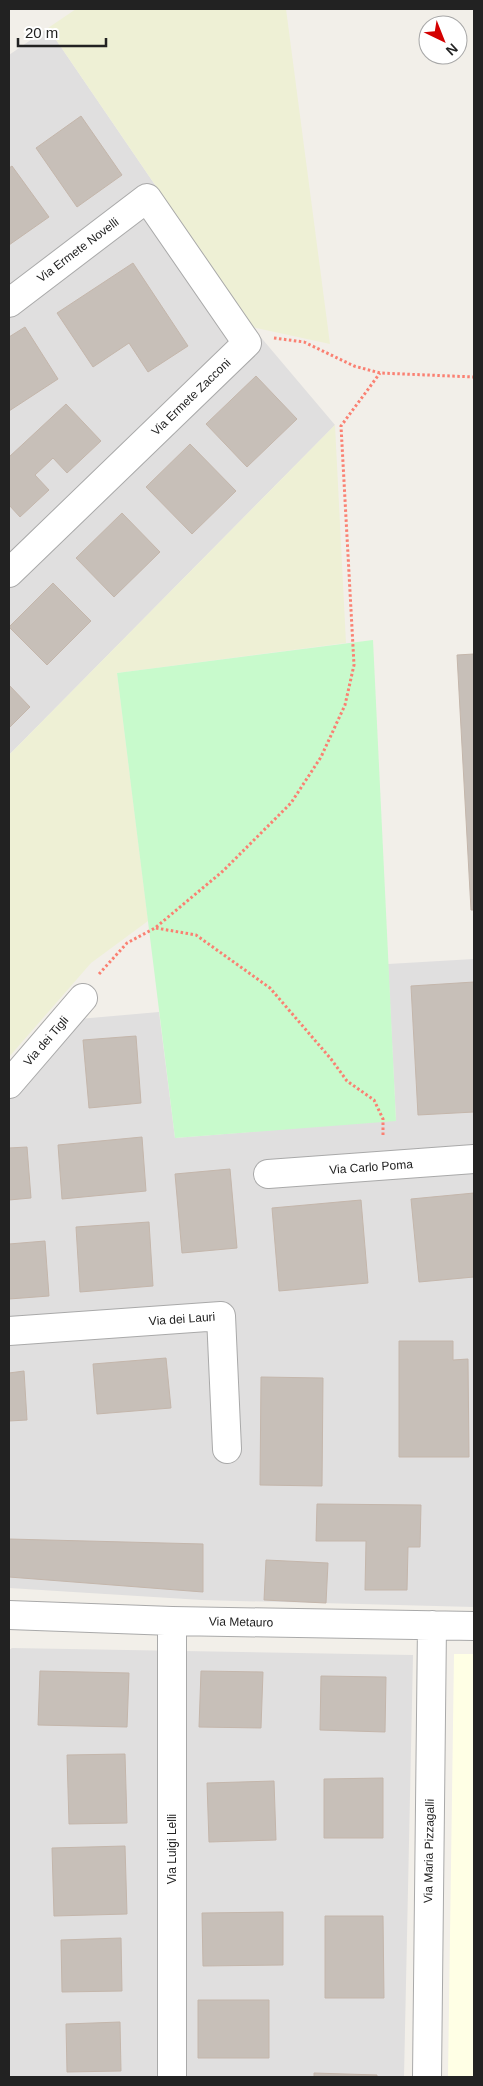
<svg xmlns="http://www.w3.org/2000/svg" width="483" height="2086" font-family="Helvetica,sans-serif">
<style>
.residential{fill:#e0dfdf}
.education{fill:#ffffe5}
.farmland{fill:#eef0d5}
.park{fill:#c8facc}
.building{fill:#c7bfb8;stroke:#c4b6ab}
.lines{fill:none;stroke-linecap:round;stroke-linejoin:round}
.minor-casing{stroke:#a9a9a9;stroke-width:30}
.path{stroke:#fa8072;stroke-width:3;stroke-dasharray:2.5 2.5;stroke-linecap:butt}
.minor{stroke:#fff;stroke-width:28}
.labels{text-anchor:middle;stroke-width:4;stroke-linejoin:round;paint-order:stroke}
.street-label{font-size:12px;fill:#222;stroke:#fff}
</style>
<rect width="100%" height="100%" fill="#f2efe9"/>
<!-- residential -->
<path class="residential" d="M48,28L252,327L335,425L9,755V55Z
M474,959V1607L202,1600L9,1588V1100L79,1019L159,1012L175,1138L396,1120L388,964Z
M12,1648L413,1655L404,2077H9V1650Z"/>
<!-- education -->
<path class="education" d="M454,1654H474V2077H448Z"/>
<!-- farmland -->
<path class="farmland" d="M76,9H286L330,344L252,327L48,28Z
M335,425L346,643L117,673L148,921L91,963L9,1057V755Z"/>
<!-- park -->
<path class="park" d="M373,640L396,1121L175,1138L117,673Z"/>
<!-- building -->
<path class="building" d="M81,116L122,175L77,207L36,148Z
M12,166L49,217L9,245V168Z
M133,263L188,346L148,372L129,343L93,367L57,313Z
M25,327L58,379L9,411V337Z
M256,376L297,419L247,467L206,424Z
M66,404L101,441L67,473L53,458L35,475L49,490L20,517L9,505V457Z
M190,444L236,491L192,534L146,487Z
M122,513L160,552L114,597L76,558Z
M53,583L91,621L47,665L9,627Z
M474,654V910H471L457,655Z
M9,685L30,707L9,728Z
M474,982V1112L418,1115L411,986Z
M136,1036L141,1103L89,1108L83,1040Z
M142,1137L146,1191L62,1199L58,1145Z
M27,1147L31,1198L9,1200V1148Z
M230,1169L237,1248L182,1253L175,1174Z
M474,1193V1277L419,1282L411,1199Z
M361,1200L368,1283L279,1291L272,1208Z
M149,1222L153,1286L80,1292L76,1227Z
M45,1241L49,1296L9,1299V1244Z
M399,1341H453V1360L468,1359L469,1457H399Z
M166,1358L171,1408L97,1414L93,1364Z
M24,1371L27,1420L9,1421V1373Z
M261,1377L323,1378L322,1486L260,1485Z
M317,1504L421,1505L420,1547H408L407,1590H365L366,1541H316Z
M9,1539L203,1544V1592L9,1577Z
M266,1560L328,1563L326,1603L264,1600Z
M40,1671L129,1673L127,1727L38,1725Z
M201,1671L263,1672L261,1728L199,1727Z
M321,1676L386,1677L385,1732L320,1730Z
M125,1754L127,1823L69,1824L67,1755Z
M383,1778V1838H324V1779Z
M274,1781L276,1840L209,1842L207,1783Z
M125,1846L127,1914L54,1916L52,1848Z
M283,1912V1965L203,1966L202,1913Z
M325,1916H383L384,1998H325Z
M121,1938L122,1991L62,1992L61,1940Z
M198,2000H269V2058H198Z
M120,2022L121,2071L67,2072L66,2024Z
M314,2073L377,2075V2077H314Z"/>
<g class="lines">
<defs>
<path id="minor" d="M9,303L147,198L247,343L9,573
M9,1084L83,998
M268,1174L474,1159
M9,1331L221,1316L227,1449
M9,1615L172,1621L474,1626
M172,2077V1621
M427,2077L432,1625"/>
</defs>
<!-- minor casing -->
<use href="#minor" class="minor-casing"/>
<!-- path -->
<path class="path" d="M274,338L304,342L354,366L380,373L474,377
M156,928L196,935L270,988L331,1059L347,1081L374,1100L383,1119V1136
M99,974L127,943L155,928L223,871L291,803L321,757L345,705L354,665L341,426L380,373"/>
<!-- minor -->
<use href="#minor" class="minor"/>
</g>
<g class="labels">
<!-- street labels -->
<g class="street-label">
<text transform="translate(78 250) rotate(-37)" y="4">Via Ermete Novelli</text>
<text transform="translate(191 397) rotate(-44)" y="4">Via Ermete Zacconi</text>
<text transform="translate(46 1041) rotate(-49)" y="4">Via dei Tigli</text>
<text transform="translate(371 1167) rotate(-4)" y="4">Via Carlo Poma</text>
<text transform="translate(182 1319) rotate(-4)" y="4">Via dei Lauri</text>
<text transform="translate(241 1622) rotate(1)" y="4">Via Metauro</text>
<text transform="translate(172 1849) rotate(-90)" y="4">Via Luigi Lelli</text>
<text transform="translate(429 1851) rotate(-89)" y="4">Via Maria Pizzagalli</text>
</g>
</g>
<!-- border -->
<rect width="483" height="2086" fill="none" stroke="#222222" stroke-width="20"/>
<!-- north arrow -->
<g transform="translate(443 40) rotate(137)"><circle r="24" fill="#ffffff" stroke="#a7a7a7"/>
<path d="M0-4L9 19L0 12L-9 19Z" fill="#d40000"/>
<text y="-8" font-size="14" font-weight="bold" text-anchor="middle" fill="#222222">N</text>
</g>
<!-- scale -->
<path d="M18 38v8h88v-8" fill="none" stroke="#222222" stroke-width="2.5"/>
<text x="25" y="38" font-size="15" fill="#222222" stroke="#ffffff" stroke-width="4" paint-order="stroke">20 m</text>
</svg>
